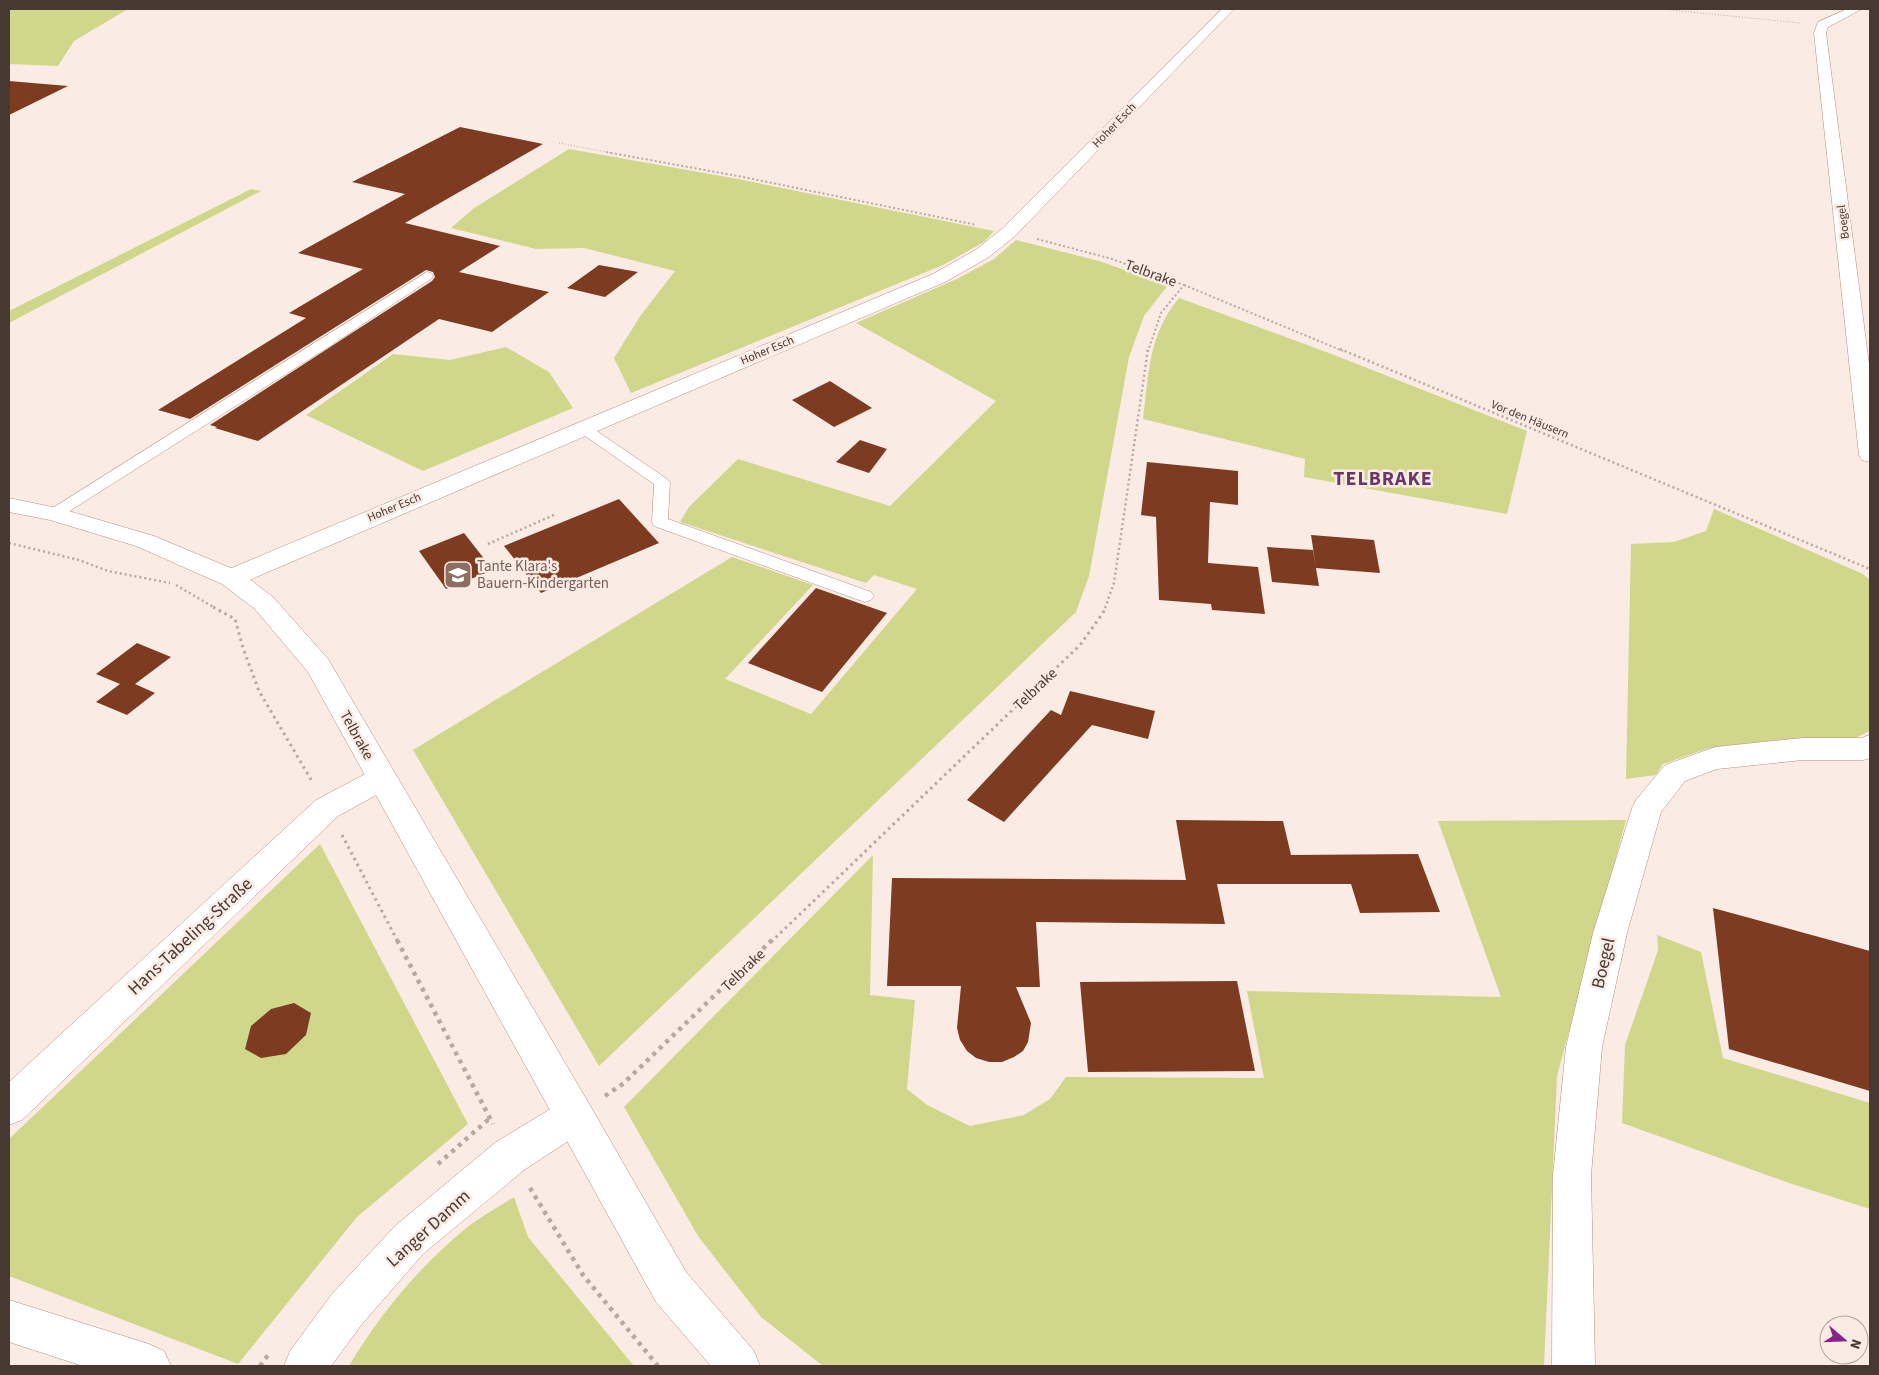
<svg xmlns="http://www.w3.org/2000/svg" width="1879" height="1375" font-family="'Source Sans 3',sans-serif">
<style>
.green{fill:#d0d78b}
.building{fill:#7d3b22}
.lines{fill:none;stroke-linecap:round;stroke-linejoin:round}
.lane-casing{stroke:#b48e81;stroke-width:1}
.street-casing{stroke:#b48e81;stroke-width:1}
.secondary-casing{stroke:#b48e81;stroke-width:1}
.path-far4{stroke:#b8a8a2;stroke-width:1;stroke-dasharray:1 2;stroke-linecap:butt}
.path-far3{stroke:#b8a8a2;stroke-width:2;stroke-dasharray:2 2.5;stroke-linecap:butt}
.path-far2{stroke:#b8a8a2;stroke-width:2.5;stroke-dasharray:2 3;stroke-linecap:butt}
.path-far1{stroke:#b8a8a2;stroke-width:3;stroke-dasharray:2.5 4;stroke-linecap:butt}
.path{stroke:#b8a8a2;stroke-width:4.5;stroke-dasharray:4 5;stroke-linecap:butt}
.lane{fill:#fff;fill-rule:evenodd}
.street{fill:#fff;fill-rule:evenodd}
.secondary{fill:#fff;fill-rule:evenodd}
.labels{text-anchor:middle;stroke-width:5;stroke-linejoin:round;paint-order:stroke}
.far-street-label{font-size:12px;fill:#483832;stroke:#fbebe5}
.street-label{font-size:15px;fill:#483832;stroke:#fbebe5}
.education-label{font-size:15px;fill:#785e54;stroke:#fbebe5;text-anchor:start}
.near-street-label{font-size:18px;fill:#483832;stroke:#fbebe5}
.district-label{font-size:20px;font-weight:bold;letter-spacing:1px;fill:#683768;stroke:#fbebe5}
</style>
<rect width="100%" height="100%" fill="#fbebe5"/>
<!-- green -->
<path class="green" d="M9,9H128L74,41L58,66L9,64Z
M569,149L738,179L994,231L984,242L943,265L631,393L614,358L641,315L675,271L584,248L536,249L451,228L474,208Z
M251,189L261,191L9,323V311Z
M1016,240L1099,261L1168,285L1144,316L1129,357L1089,576L1076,612L599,1066L413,750L732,557L813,585L725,679L811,714L917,589L874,575L866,583L680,522L689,507L738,459L890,506L996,401L856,323L959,278L994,259Z
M1179,298L1329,353L1527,431L1507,514L1304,477L1305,459L1143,419C1149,374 1148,335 1179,298Z
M506,347L549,372L573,408L423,471L306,415L393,354L450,360Z
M1714,509L1863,574L1870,580V731L1853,739H1795L1706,749L1663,764L1656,775L1626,779L1631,544L1674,542L1706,531Z
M1626,820L1557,1076L1544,1366H823L761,1317L698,1236L624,1107L873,855L870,995L915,1000L907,1089L927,1105L970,1126L1024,1115L1050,1099L1066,1077L1264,1078L1247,991L1501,997L1438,821Z
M320,844L468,1124L357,1217L238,1364L9,1276V1139Z
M1657,935L1701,952L1723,1058L1870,1103V1209L1789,1183L1622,1123L1625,1045L1658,950Z
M514,1197L528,1237L634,1366H349C380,1314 418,1268 465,1229C480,1217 498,1207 514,1197Z"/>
<!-- building -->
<path class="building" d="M9,81L68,86L9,115Z
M460,127L543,144L405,223L500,246L459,272L549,292L492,332L439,319L258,441L215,428L217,427L210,425L432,281L435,277L433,272L426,270L190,419L158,410L306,318L289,313L363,269L298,253L405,194L352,182Z
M599,265L638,272L605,297L567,288Z
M830,381L872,408L834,427L792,400Z
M860,440L887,449L869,473L836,462Z
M1147,462L1238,471V505L1210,502L1208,563L1258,567L1265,614L1212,610L1211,604L1159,600L1156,517L1141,515Z
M619,499L659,543L541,593L504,546Z
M464,533L493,570L446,589L419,551Z
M1311,535L1374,540L1380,573L1316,568Z
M1267,547L1313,550L1319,586L1272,582Z
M816,588L887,613L822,692L748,663Z
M137,643L171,657L135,684L155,693L127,715L96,702L120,684L96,674Z
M1070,691L1155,711L1148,739L1092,725L1004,822L967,800L1051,710L1061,715Z
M1176,820L1283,821L1291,855L1418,854L1440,912L1360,913L1351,884H1217L1225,924L1036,922L1040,987H1016L1031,1023L1028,1042L1023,1051L1014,1057L1002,1062H989L976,1058L967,1051L960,1040L957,1028L961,986H887L892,878L1186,880Z
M1713,908L1870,951V1091L1729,1049Z
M1237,981L1255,1071L1088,1072L1080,982Z
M294,1003L311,1013L306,1035L286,1054L261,1058L245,1049L251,1026L271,1009Z"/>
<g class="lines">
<defs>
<path id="lane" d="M427,272L431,273L433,276L431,279L327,348L60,517H48L46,514L48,511Z
M583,424L588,425L667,479L670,482L668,519L871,592L874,596L871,600L865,602L859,600L654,526L652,522L654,484L578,431L576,428L578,425Z"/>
<path id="street" d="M1222,9H1234L1015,236L989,257L945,282L240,584L231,586L222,584L219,578L222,572L933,274L977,249L1003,228Z
M1847,9H1862L1828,27L1826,33L1870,372V462L1862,460L1859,455L1814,33L1818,22Z
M1870,735V758L1863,760H1803L1717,769L1685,781L1661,812L1627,933L1602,1047L1591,1175L1595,1366H1552L1553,1175L1566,1047L1593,933L1632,808L1636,800L1665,765L1715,747L1803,738H1861Z
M381,768L391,771L396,779L391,787L338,816L22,1120L9,1125V1082L316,800L371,771Z
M575,1097L588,1102L594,1115L588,1128L524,1170L423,1254L362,1324L331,1366H284L290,1351L332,1294L395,1226L496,1142L562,1102Z
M9,1300L149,1344L164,1351L171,1366H83L9,1342Z"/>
<path id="secondary" d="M9,498L62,509L154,536L240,572L273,597L328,659L588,1102L686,1272L754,1351L760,1366H711L656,1302L308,672L255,609L222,584L136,546L50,520L9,512Z"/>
</defs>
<!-- lane casing -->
<use href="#lane" class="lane-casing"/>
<!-- street casing -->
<use href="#street" class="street-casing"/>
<!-- secondary casing -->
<use href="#secondary" class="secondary-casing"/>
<!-- path-far4 -->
<path class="path-far4" d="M1661,9L1800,23
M559,143L612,153"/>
<!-- path-far3 -->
<path class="path-far3" d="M606,152L743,177L977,225
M1037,239L1112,259L1184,285L1161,313L1148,351
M1184,285L1343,351"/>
<!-- path-far2 -->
<path class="path-far2" d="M1340,349L1870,569
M9,543L79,560L108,571L170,583
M488,544L556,514
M176,585L215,608
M1105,608L1114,583L1148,349"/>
<!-- path-far1 -->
<path class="path-far1" d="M213,607L235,619L243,648L259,691L313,783
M342,835L398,942
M771,942L1080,645L1103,613L1105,607"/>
<!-- path -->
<path class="path" d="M397,940L493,1124
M605,1096L624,1083L772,940
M438,1164L490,1118
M530,1188L583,1275L658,1366
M260,1366L268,1355"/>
<!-- lane -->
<use href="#lane" class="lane"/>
<!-- street -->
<use href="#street" class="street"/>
<!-- secondary -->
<use href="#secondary" class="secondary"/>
</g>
<!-- icons -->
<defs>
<symbol id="school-square" viewBox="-11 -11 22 22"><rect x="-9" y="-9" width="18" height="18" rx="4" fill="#8d6e63" stroke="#fbebe5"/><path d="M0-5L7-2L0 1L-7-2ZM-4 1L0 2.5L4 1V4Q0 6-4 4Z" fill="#fff"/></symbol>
</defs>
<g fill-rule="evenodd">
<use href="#school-square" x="442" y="559" width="32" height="32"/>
</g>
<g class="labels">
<!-- far-street labels -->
<g class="far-street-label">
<text transform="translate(1114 125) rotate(-46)" y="4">Hoher Esch</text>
<text transform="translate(1843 222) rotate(-97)" y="4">Boegel</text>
<text transform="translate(767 350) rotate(-23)" y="4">Hoher Esch</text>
<text transform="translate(1530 419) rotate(22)" y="4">Vor den Häusern</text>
<text transform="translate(394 507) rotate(-23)" y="4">Hoher Esch</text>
</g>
<!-- street labels -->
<g class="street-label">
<text transform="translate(1151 273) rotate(20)" y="5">Telbrake</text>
<text transform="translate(1035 689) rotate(-44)" y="5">Telbrake</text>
<text transform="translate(357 735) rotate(61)" y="5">Telbrake</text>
<text transform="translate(743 970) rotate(-44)" y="5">Telbrake</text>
</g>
<!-- education labels -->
<g class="education-label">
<text x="477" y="571">Tante Klara's<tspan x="477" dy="17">Bauern-Kindergarten</tspan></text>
</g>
<!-- near-street labels -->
<g class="near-street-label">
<text transform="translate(190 936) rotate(-43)" y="6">Hans-Tabeling-Straße</text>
<text transform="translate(1603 963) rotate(-77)" y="6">Boegel</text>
<text transform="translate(428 1228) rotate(-42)" y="6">Langer Damm</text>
</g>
<!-- district labels -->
<g class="district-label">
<text x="1383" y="485">TELBRAKE</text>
</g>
</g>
<!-- border -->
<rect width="1879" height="1375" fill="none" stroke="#483832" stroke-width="20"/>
<!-- north arrow -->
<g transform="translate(1844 1340) rotate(109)"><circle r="24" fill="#fbebe5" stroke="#b3a39d"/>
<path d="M0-4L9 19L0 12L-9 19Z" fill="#89238b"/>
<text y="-8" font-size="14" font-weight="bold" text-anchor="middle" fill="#483832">N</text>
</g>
</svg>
